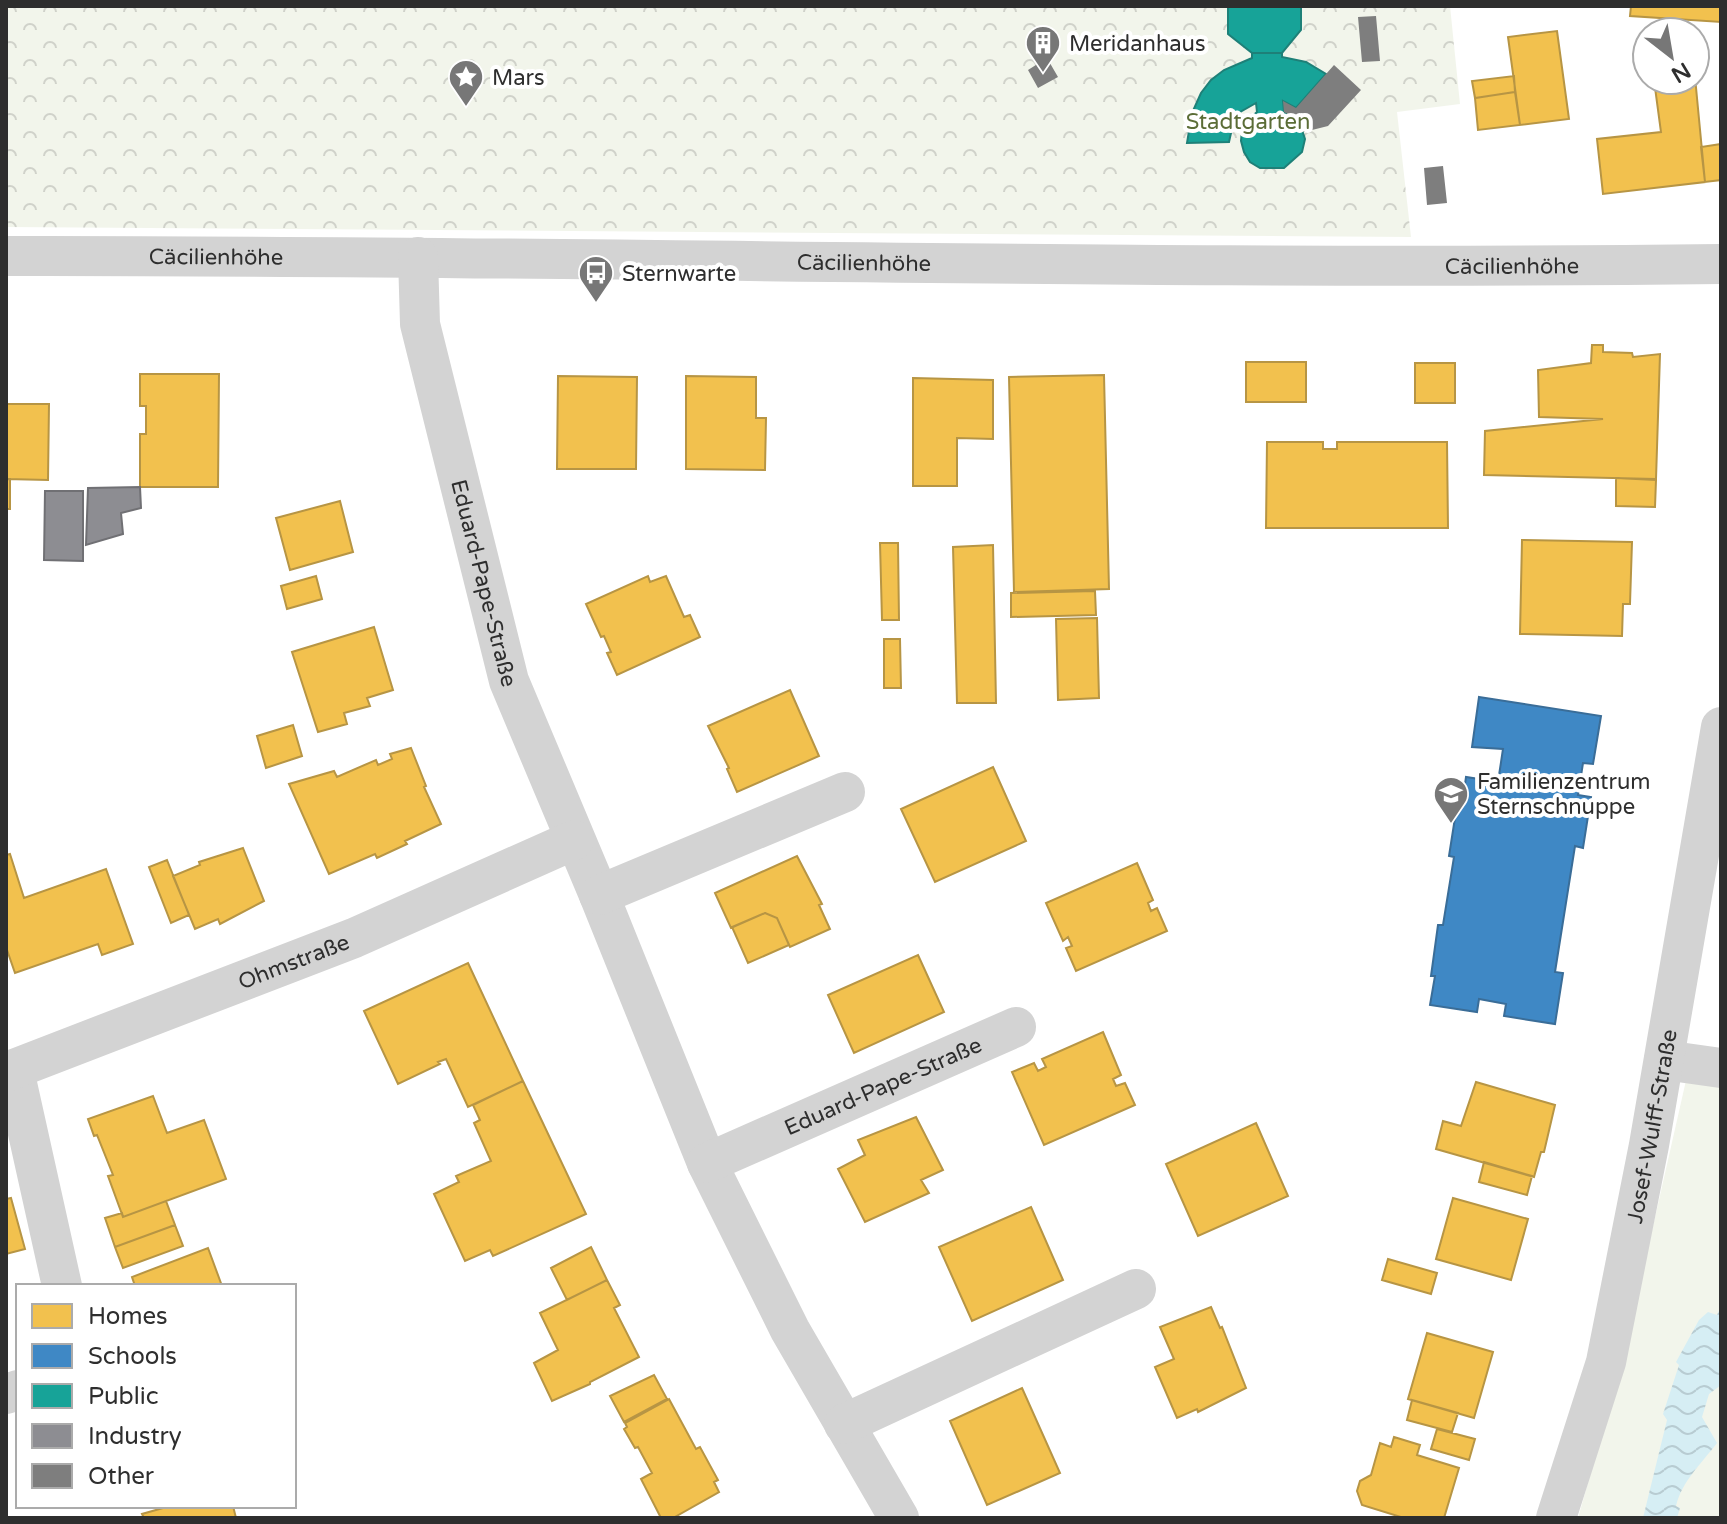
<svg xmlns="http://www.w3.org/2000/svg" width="1727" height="1524" font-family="'Varela Round',sans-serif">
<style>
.grass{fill:#f2f5eb}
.park{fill:url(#park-crowns)}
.water{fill:url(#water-waves)}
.homes{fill:#f2c14e;stroke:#b79544;stroke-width:2}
.schools{fill:#3f88c5;stroke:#3a6d98;stroke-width:2}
.public{fill:#17a398;stroke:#1e8078;stroke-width:2}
.industry{fill:#8d8d92;stroke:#707074;stroke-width:2}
.building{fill:#7e7e7e}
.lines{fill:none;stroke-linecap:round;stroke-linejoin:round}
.minor{stroke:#d3d3d3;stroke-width:40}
.labels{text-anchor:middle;stroke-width:8;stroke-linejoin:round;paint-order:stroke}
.poi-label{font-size:22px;fill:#2e2e2e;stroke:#fff;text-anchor:start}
.park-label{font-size:22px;fill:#5b6d37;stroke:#fff}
.street-label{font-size:22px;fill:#2e2e2e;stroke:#fff}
</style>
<defs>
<pattern id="park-crowns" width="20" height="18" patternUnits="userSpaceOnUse" patternTransform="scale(2)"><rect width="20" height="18" fill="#f2f5eb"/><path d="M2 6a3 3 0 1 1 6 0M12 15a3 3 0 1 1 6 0" fill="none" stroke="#d0d2ca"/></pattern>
<pattern id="water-waves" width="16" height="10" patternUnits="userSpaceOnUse" patternTransform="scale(2)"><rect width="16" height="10" fill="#d6eef4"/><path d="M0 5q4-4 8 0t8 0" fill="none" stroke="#b8ccd2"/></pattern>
</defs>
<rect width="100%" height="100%" fill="#fff"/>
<!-- grass -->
<path class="grass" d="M1687,1076L1721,1080V1518H1578L1623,1359Z"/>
<!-- park -->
<path class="park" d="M6,6H1450L1460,104L1397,112L1411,237L6,227Z"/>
<!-- water -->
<path class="water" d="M1721,1306V1385L1709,1394L1702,1417L1717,1443C1702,1463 1682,1481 1676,1506L1680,1508L1677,1518H1643L1667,1420L1663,1414L1679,1365L1676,1362L1699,1320L1708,1312L1717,1315Z"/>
<!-- homes -->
<path class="homes" d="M1631,6H1721V22L1630,16Z
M1557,31L1569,119L1520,125L1508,37Z
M1514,76L1515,92L1475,98L1472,81Z
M1695,77L1705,182L1603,194L1597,139L1661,132L1654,80H1695Z
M1515,92L1520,125L1478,130L1475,98Z
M1721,144V180L1705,182L1701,147Z
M1592,345H1603V352L1632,353L1633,357L1660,354L1656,479L1484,475L1485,431L1603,419L1539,417L1538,370L1591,363Z
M1246,362H1306V402H1246Z
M1415,363H1455V403H1415Z
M140,374H219L218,487H140V434H146V406H140Z
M1104,375L1109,589L1014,592L1009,377Z
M558,376L637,377L636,469H557Z
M686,376L756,377V418H766L765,470L686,469Z
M913,378L993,380V439L957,438V486H913Z
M6,404H49L48,480L6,479Z
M1267,442H1323V449H1337V442H1447L1448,528H1266Z
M1616,478L1656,480L1655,507L1616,506Z
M6,479H10V509H6Z
M340,501L353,552L290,570L276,518Z
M1522,540L1632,542L1630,604H1623L1622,636L1520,634Z
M880,543H898L899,620H882Z
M993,545L996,703H957L953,547Z
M316,576L322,599L287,609L281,586Z
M648,576L650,582L666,576L684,617L690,615L700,637L617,675L607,653L611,652L604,636L601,637L586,604Z
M1095,591L1096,615L1011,617V593Z
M1097,618L1099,698L1058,700L1056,619Z
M374,627L393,690L367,698L370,706L344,713L347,724L318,732L292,652Z
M884,639H900L901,688H884Z
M790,690L819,756L737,792L727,769L729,768L708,726Z
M293,725L302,756L266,768L257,736Z
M411,748L426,786L424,787L441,824L405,841L407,844L377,858L375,854L329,874L289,784L334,771L337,777L376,760L378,765L392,759L390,754Z
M993,767L1026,841L935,882L901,809Z
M243,848L264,901L220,924L218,919L195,929L173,876L200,865L199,862Z
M10,854L24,898L106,869L133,944L102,955L98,944L15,973L6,947V855Z
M797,856L822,904L819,905L830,929L790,947L777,918L765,913L731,928L715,893Z
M167,860L189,915L171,923L149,867Z
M1137,863L1153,900L1148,903L1151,911L1157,908L1167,931L1076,971L1066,948L1072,946L1068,937L1063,941L1046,903Z
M765,913L777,918L789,945L748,963L732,927Z
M918,955L944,1012L854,1053L828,995Z
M468,963L523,1081L468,1107L446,1059L438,1062L440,1064L398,1084L364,1011Z
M1103,1032L1121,1075L1113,1079L1116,1086L1125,1083L1135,1105L1044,1145L1012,1072L1034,1063L1038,1071L1046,1067L1042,1059Z
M523,1081L586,1214L493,1256L490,1250L465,1261L434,1194L459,1182L456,1176L491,1161L474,1123L480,1120L473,1105Z
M1476,1082L1555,1105L1544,1152H1541L1534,1177L1436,1149L1443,1121L1461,1126Z
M153,1096L167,1133L204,1120L226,1179L123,1217L108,1176L113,1175L97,1135L94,1136L88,1119Z
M916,1117L943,1170L921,1180L929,1193L865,1222L838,1169L865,1155L858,1140Z
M1256,1123L1288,1196L1198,1236L1166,1164Z
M1484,1162L1532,1176L1527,1195L1479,1182Z
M11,1198L25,1249L6,1254V1199Z
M1453,1198L1528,1219L1511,1280L1436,1259Z
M166,1201L175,1225L115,1247L105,1218L122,1213L123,1217Z
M1031,1207L1063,1280L972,1321L939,1247Z
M175,1225L183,1246L123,1268L115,1247Z
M591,1247L607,1280L567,1300L551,1268Z
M208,1248L222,1286H135L132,1277Z
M1388,1259L1437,1273L1431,1294L1382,1280Z
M607,1280L620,1305L614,1308L639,1357L590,1382V1384L552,1401L534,1363L558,1350L540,1313Z
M1211,1307L1220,1328L1222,1327L1246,1388L1198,1412L1197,1409L1177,1418L1155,1367L1174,1359L1160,1327Z
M1427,1333L1493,1352L1474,1418L1408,1399Z
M654,1375L667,1399L624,1422L610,1396Z
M1022,1388L1060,1473L987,1505L950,1421Z
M669,1399L696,1449L700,1447L718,1480L714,1482L719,1492L673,1518H661L641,1479L652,1473L638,1447L635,1448L624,1429L627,1427L625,1423Z
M1412,1400L1458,1413L1452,1432L1407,1420Z
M1437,1429L1475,1439L1469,1460L1431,1449Z
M1394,1437L1420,1445L1417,1455L1459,1468L1444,1518H1404L1362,1505L1357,1491L1360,1481L1371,1475L1380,1443L1391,1447Z
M170,1506H233L236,1518H144L142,1514Z"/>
<!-- schools -->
<path class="schools" d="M1479,697L1601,716L1593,764L1583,763L1578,795L1591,797L1583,848L1575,846L1555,972L1563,973L1555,1024L1504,1016L1506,1004L1479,999L1477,1012L1430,1005L1435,976H1431L1438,925H1443L1454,857L1449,856L1457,805L1462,806L1466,777L1498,782L1503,749L1472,747Z"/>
<!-- public -->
<path class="public" d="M1228,6H1301V30L1282,53H1252L1228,34Z
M1252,53H1282V57L1306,62L1326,74L1296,108L1283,101L1284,112L1300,124L1305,139L1302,152L1284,168H1260L1250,162L1244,152L1241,141L1242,130L1248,120L1257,112L1256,103L1235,115L1229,142L1187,143L1192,113L1201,93L1211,80L1224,70L1252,58Z"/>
<!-- industry -->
<path class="industry" d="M140,487L141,508L121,513L123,534L86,545L88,488Z
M45,491H83V561L44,560Z"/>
<!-- building -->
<path class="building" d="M1376,16L1380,61L1362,62L1358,17Z
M1047,58L1058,77L1038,88L1028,70Z
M1334,65L1361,90L1328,126L1304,132L1295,118L1284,112L1283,101L1296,108Z
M1443,166L1447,203L1427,205L1424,168Z"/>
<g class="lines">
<!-- minor -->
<g class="minor">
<path id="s1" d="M6,256C578,255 1149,271 1721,264"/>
<path id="s2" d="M418,257L420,324L509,681L599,895L707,1163L790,1330L899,1518"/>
<path d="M599,895L845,792"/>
<path d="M1664,1060L1721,1068"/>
<path d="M14,1070L62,1286"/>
<path id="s3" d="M6,1072L354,938L574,840"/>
<path id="s4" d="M707,1163L1016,1027"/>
<path d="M6,1394L18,1390"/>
<path d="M844,1424L1136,1289"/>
<path id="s5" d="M1556,1518L1606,1362L1649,1145L1721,727"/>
</g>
</g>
<!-- icons -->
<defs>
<symbol id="building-pin" viewBox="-11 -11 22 30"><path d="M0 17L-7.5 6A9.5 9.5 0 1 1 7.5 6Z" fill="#777" stroke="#fff"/><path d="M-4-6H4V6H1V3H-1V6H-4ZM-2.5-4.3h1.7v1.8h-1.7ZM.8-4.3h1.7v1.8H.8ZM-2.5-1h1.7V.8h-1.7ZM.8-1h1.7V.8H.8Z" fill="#fff"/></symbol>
<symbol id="sight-pin" viewBox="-11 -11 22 30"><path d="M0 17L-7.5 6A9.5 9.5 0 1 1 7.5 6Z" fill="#777" stroke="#fff"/><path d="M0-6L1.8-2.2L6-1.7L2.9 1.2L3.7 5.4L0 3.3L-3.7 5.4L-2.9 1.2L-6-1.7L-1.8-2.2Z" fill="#fff"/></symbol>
<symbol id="bus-pin" viewBox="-11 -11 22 30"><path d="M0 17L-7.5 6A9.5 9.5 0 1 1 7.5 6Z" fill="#777" stroke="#fff"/><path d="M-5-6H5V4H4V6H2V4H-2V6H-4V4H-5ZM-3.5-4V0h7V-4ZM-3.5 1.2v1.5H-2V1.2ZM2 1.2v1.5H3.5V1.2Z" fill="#fff"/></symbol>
<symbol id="school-pin" viewBox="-11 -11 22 30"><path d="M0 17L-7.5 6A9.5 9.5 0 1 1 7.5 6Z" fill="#777" stroke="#fff"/><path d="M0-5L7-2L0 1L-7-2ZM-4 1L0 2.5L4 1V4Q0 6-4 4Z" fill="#fff"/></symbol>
</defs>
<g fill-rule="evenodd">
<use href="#building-pin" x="1023" y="23" width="40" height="54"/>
<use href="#sight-pin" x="446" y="57" width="40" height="54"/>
<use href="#bus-pin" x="576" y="253" width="40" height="54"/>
<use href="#school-pin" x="1431" y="774" width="40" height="54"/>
</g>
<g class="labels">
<!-- poi labels -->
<g class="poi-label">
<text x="1069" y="51">Meridanhaus</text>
<text x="492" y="85">Mars</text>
<text x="622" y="281">Sternwarte</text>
<text x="1477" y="789">Familienzentrum<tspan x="1477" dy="25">Sternschnuppe</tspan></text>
</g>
<!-- park labels -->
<g class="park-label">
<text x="1248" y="129">Stadtgarten</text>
</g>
<!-- street labels -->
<g class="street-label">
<text dy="8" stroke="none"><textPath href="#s1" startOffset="210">Cäcilienhöhe</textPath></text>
<text dy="8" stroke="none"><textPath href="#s1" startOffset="858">Cäcilienhöhe</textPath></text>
<text dy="8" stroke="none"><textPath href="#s1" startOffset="1506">Cäcilienhöhe</textPath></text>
<text dy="8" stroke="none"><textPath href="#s2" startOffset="334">Eduard-Pape-Straße</textPath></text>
<text dy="8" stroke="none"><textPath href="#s3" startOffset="308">Ohmstraße</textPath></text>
<text dy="8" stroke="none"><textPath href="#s4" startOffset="192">Eduard-Pape-Straße</textPath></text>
<text dy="8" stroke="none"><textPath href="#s5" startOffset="404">Josef-Wulff-Straße</textPath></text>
</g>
</g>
<!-- border -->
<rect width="1727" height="1524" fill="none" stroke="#2e2e2e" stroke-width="16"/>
<!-- legend -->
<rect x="16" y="1284" width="280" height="224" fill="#ffffff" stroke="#ababab" stroke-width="2"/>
<rect x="32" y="1304" width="40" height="24" fill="#f2c14e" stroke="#ababab" stroke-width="2"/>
<text x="88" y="1324" font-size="24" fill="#2e2e2e">Homes</text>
<rect x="32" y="1344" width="40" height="24" fill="#3f88c5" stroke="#ababab" stroke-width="2"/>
<text x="88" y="1364" font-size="24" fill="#2e2e2e">Schools</text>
<rect x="32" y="1384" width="40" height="24" fill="#17a398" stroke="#ababab" stroke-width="2"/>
<text x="88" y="1404" font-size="24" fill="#2e2e2e">Public</text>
<rect x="32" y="1424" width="40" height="24" fill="#8d8d92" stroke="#ababab" stroke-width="2"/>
<text x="88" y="1444" font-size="24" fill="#2e2e2e">Industry</text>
<rect x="32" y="1464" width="40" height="24" fill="#7e7e7e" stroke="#ababab" stroke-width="2"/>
<text x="88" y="1484" font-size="24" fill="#2e2e2e">Other</text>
<!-- north arrow -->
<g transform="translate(1671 56) rotate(149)"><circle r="38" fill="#ffffff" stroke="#ababab" stroke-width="2"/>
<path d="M0-6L14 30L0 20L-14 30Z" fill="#777777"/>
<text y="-12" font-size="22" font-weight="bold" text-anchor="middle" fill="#2e2e2e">N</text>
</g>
</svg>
